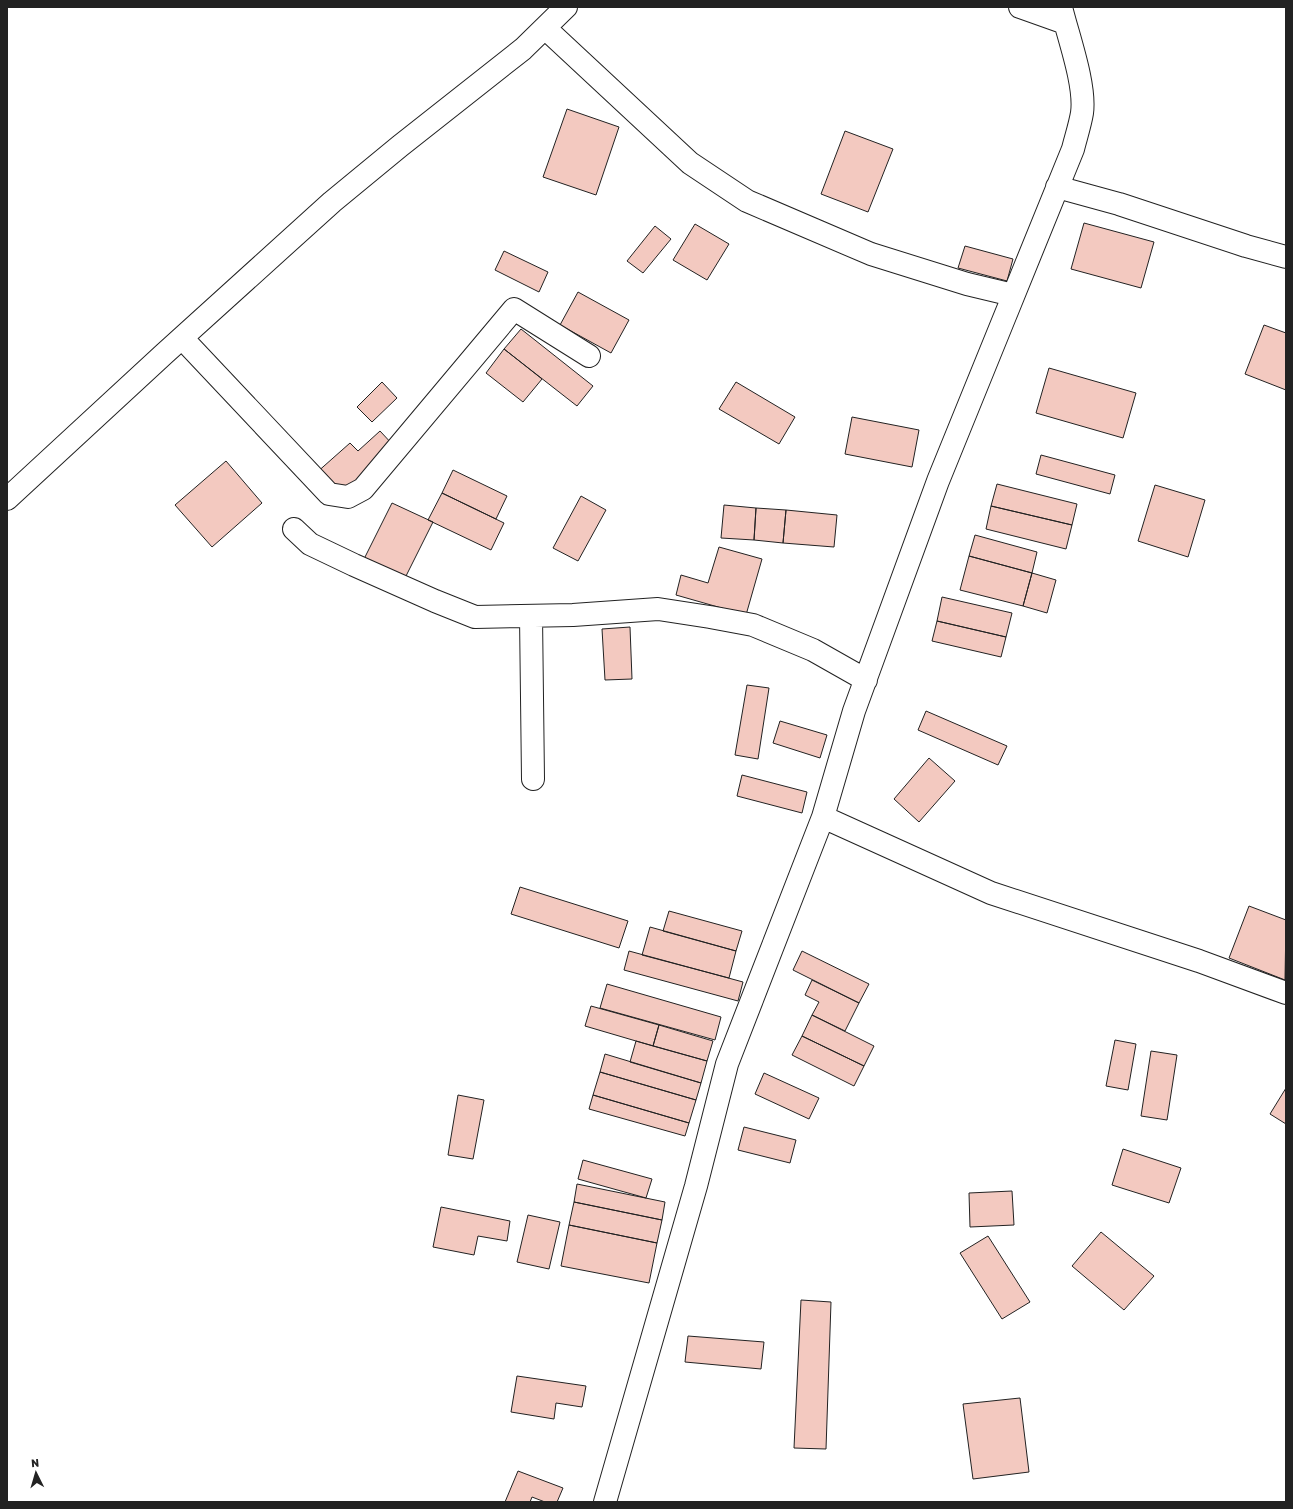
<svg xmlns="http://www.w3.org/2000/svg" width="1293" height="1509" font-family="Rubik,sans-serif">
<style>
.building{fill:#f3c9c0;stroke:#222}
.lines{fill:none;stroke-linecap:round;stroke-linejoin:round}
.minor-casing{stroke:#222;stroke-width:24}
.minor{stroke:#fff;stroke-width:22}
</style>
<rect width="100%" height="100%" fill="#fff"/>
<!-- building -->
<path class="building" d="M567,109L619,127L596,195L543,177Z
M845,131L893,149L868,212L821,194Z
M1084,223L1154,242L1141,288L1071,269Z
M695,224L729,244L707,280L673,260Z
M655,226L671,239L643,273L627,261Z
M965,246L1013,259L1007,281L958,268Z
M504,251L548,272L539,292L495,270Z
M578,292L629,320L611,353L560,325Z
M1264,325L1286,333V390L1245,374Z
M521,329L593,386L577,406L504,349Z
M504,349L542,379L523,402L486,373Z
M1049,368L1136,393L1123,438L1036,413Z
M382,382L397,398L372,422L357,407Z
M736,382L795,417L779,444L719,409Z
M852,417L919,430L912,467L845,454Z
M380,431L394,446L349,489H334L315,474L350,443L358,451Z
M1041,455L1115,475L1110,494L1036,474Z
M226,461L262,503L212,547L175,505Z
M453,470L507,496L496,519L442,493Z
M997,484L1077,504L1072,525L991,506Z
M1155,485L1205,500L1188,557L1138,541Z
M442,493L504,523L491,550L428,520Z
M581,496L606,510L578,561L553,548Z
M392,503L433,522L404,580L363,561Z
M724,505L756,508L754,540L721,538Z
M991,506L1072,525L1066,549L986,529Z
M756,508L786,510L783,543L754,540Z
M786,510L837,515L834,547L783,543Z
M975,535L1037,552L1032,573L969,556Z
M719,547L762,559L746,615L676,595L681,575L708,583Z
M969,556L1032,573L1023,606L960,590Z
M1032,573L1056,580L1047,613L1023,606Z
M942,597L1012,613L1006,637L937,621Z
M937,621L1006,637L1001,657L932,641Z
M630,627L632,679L605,680L602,629Z
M747,685L769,688L758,759L735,755Z
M926,711L1007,746L998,765L918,730Z
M780,721L827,735L820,758L773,743Z
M929,758L955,781L919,822L894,799Z
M742,775L807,792L802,813L737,796Z
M520,887L628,921L619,948L511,914Z
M1249,906L1286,920L1285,980L1229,958Z
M669,911L742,931L736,951L663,931Z
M650,927L736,951L729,978L642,955Z
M629,951L743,982L738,1001L624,970Z
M802,951L869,984L859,1003L793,970Z
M812,980L859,1003L845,1031L812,1015L819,1002L805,995Z
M607,984L721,1017L715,1040L600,1008Z
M591,1006L659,1025L653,1046L585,1026Z
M812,1015L874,1046L864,1066L802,1036Z
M659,1025L713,1041L707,1061L653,1046Z
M802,1036L864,1066L854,1086L792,1055Z
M1115,1040L1136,1044L1128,1090L1106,1086Z
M636,1041L707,1061L701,1083L630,1062Z
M1151,1051L1177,1055L1167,1120L1141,1116Z
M605,1054L701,1083L696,1100L600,1072Z
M600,1072L696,1100L689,1123L593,1095Z
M764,1073L819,1098L809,1119L755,1094Z
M1286,1088V1124L1270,1114Z
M458,1095L484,1100L473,1159L448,1155Z
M593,1095L689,1123L685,1136L589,1109Z
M744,1127L796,1140L790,1163L738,1150Z
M1123,1149L1181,1168L1169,1203L1112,1185Z
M583,1160L652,1179L646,1198L578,1179Z
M577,1184L665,1202L662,1220L574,1202Z
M1012,1191L1014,1225L970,1227L969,1193Z
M574,1202L662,1220L657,1243L569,1225Z
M441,1207L510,1221L507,1241L478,1236L474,1255L433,1247Z
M528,1215L560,1222L549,1269L517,1262Z
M569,1225L657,1243L649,1283L561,1266Z
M1101,1232L1154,1276L1124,1310L1072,1266Z
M988,1236L1030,1302L1002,1319L960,1253Z
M801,1300L831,1302L826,1449L794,1448Z
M688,1336L764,1342L761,1369L685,1362Z
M517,1376L586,1386L582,1407L556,1403L554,1419L511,1412Z
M1020,1398L1029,1472L973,1479L963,1404Z
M518,1471L563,1488L557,1502H545L532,1497L530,1502H505Z"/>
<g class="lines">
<defs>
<path id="minor" d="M1020,7L1065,23
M545,28L690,163L747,201L871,254L967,284L1013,295
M1057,187L1119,204L1246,246L1286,257
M182,338L329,494L348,497L363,489L514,309L589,356
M7,499L164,354L332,202L400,146L523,49L566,7
M294,529L310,544L354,565L435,601L475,617L573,615L658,609L710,617L753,625L813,650L866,680
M531,616L533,779
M823,817L991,893L1199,961L1286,993
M605,1502L696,1186L727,1064L823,817L854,711L938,481L1073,149C1076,137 1080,125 1082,113C1086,85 1068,36 1061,7"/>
</defs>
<!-- minor casing -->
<use href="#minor" class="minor-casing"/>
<!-- minor -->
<use href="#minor" class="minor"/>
</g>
<!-- border -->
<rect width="1293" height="1509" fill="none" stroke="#222222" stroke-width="16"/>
<!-- north arrow -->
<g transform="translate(36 1473) rotate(355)" stroke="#ffffff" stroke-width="3" paint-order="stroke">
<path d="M0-3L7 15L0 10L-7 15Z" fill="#222222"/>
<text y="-6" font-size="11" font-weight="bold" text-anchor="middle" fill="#222222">N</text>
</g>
</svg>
